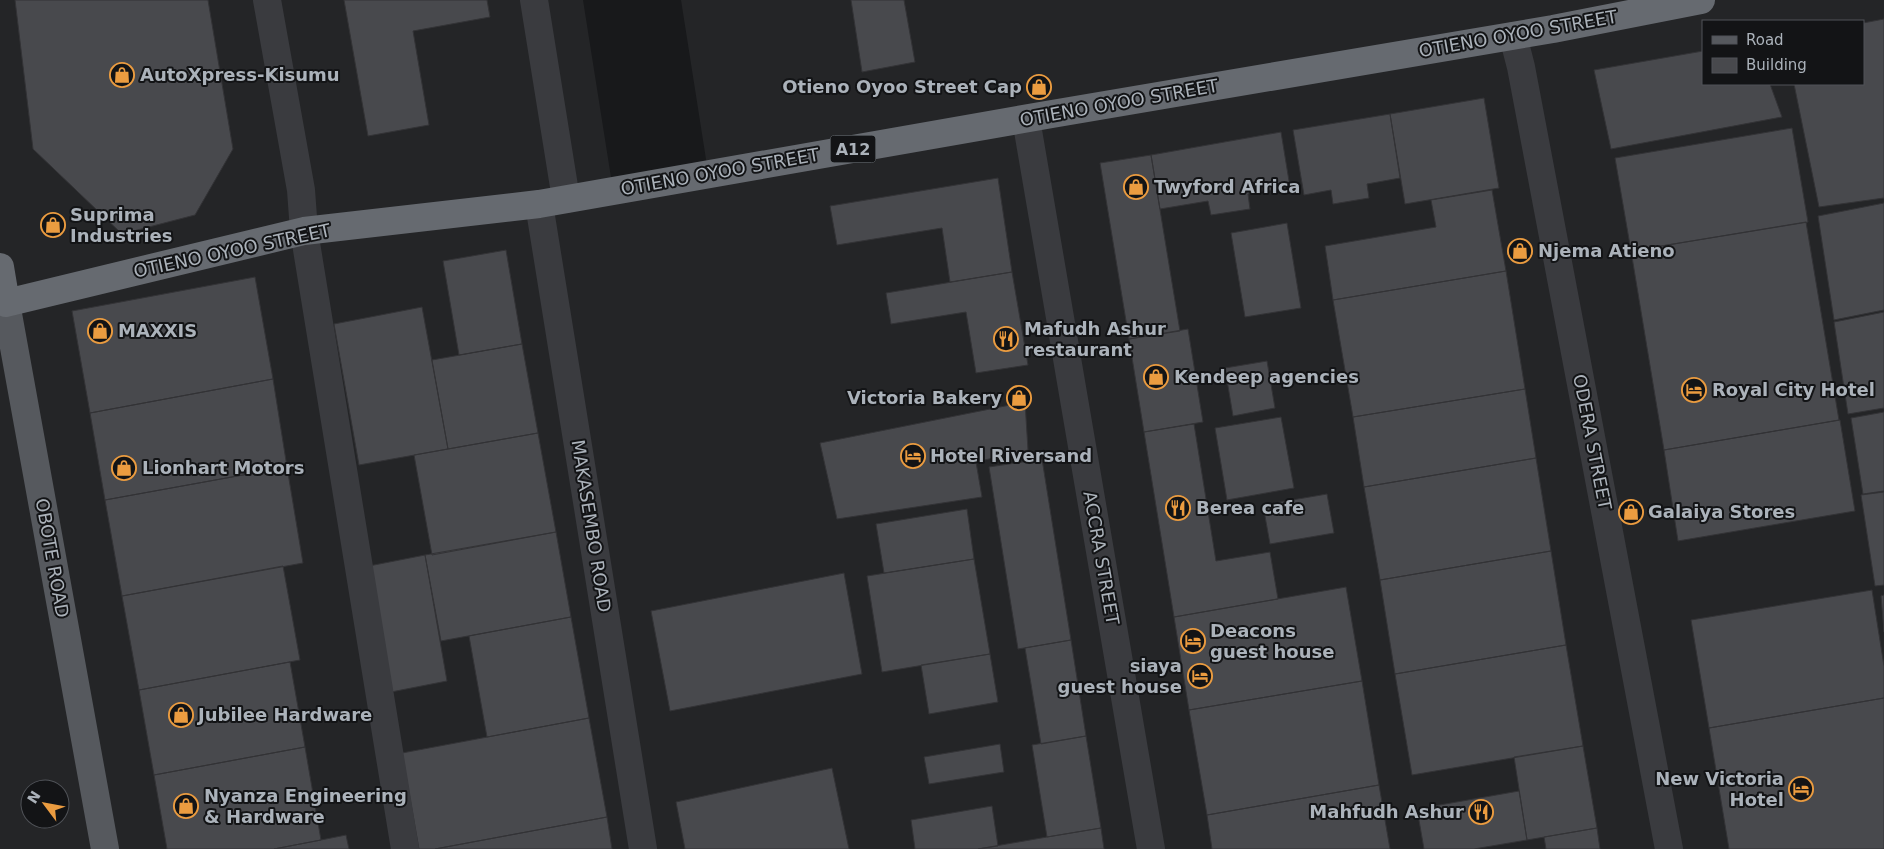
<svg xmlns="http://www.w3.org/2000/svg" width="1884" height="849" font-family="'DejaVu Sans',sans-serif">
<style>
.built{fill:#242527;fill-rule:evenodd}
.building{fill:#48494d;stroke:#333336}
.lines{fill:none;stroke-linecap:round;stroke-linejoin:round}
.minor{stroke:#3a3b3f;stroke-width:28}
.major{stroke:#56595e;stroke-width:28}
.highway{stroke:#666a70;stroke-width:28}
.labels{text-anchor:middle;stroke-width:4;stroke-linejoin:round;paint-order:stroke}
.shield{fill:#131416;stroke:#7d8389;stroke-width:1}
.shield-label{font-size:16px;font-weight:bold;fill:#abb2ba}
.street-label{font-size:18px;fill:#abb2ba;stroke:#131416}
.poi-label{font-size:18px;font-weight:bold;fill:#abb2ba;stroke:#131416;text-anchor:start}
</style>
<rect width="100%" height="100%" fill="#18191b"/>
<!-- built -->
<path class="built" d="M0,0H583L613,190L708,172L681,0H1884V849H0ZM1703,21H1863V84H1703ZM30,789H60V819H30Z"/>
<!-- building -->
<path class="building" d="M15,0H208L233,149L195,215L122,234L33,149Z
M344,0H487L490,17L413,31L429,125L368,136Z
M851,0H904L915,62L862,72Z
M1884,19V198L1819,207L1794,84H1863V23Z
M1703,51V84H1770L1782,117L1611,149L1594,70Z
M1484,98L1499,188L1405,204L1390,114Z
M1390,114L1400,178L1367,184L1369,198L1333,204L1331,190L1304,195L1293,130Z
M1792,128L1808,222L1631,251L1615,158Z
M1281,132L1290,187L1248,194L1250,209L1211,215L1208,201L1160,209L1151,155Z
M1151,155L1180,331L1129,339L1100,163Z
M998,178L1012,272L950,282L942,228L837,245L830,206Z
M1492,190L1506,271L1333,300L1325,246L1436,227L1431,200Z
M1884,203V310L1834,320L1818,216Z
M1806,222L1839,420L1664,450L1631,251Z
M1287,223L1301,308L1245,317L1231,233Z
M506,250L522,344L459,355L443,261Z
M1506,271L1525,389L1353,417L1333,300Z
M1012,272L1028,365L976,373L966,312L891,324L886,293Z
M255,277L273,379L90,413L72,311Z
M422,307L448,449L359,465L334,324Z
M1884,312V408L1848,414L1834,322Z
M1188,329L1203,422L1144,432L1129,339Z
M522,344L538,433L448,449L432,360Z
M1267,361L1275,408L1233,416L1225,368Z
M273,379L287,467L105,500L90,413Z
M1525,389L1536,458L1364,487L1353,417Z
M1025,402L1028,450L976,462L982,497L837,519L820,443Z
M1884,412V491L1863,494L1851,418Z
M1281,417L1294,488L1227,500L1215,428Z
M1840,420L1855,511L1678,541L1664,450Z
M1194,424L1216,561L1270,552L1278,599L1174,617L1144,432Z
M538,433L556,532L432,555L414,455Z
M1536,458L1551,551L1380,580L1364,487Z
M1042,459L1071,640L1018,649L989,467Z
M287,467L303,563L122,596L105,500Z
M1884,492V585L1875,586L1861,495Z
M1327,494L1334,533L1270,544L1263,505Z
M967,509L974,559L884,573L876,524Z
M556,532L571,617L441,641L425,555Z
M1551,551L1566,645L1395,674L1380,580Z
M425,555L447,681L391,692L369,566Z
M974,559L990,654L882,672L867,576Z
M283,566L300,660L139,690L122,596Z
M844,573L862,674L670,711L651,611Z
M1346,587L1362,681L1189,710L1174,617Z
M1872,590L1884,666V698L1709,728L1691,620Z
M1884,595V632L1881,596Z
M571,617L589,718L487,737L469,636Z
M1071,640L1086,736L1041,744L1025,648Z
M1566,645L1583,746L1412,775L1395,674Z
M990,654L998,702L929,714L921,665Z
M290,662L305,747L154,775L139,690Z
M1362,681L1379,785L1207,815L1189,710Z
M1884,698V849H1729L1709,728Z
M589,718L607,817L435,849H419L402,753Z
M1086,736L1101,828L1047,837L1032,745Z
M1000,744L1004,772L929,784L924,757Z
M1583,746L1597,828L1527,840L1514,757Z
M305,747L321,840L274,849H167L154,775Z
M832,768L849,849H685L676,802Z
M1379,785L1390,849H1212L1207,815Z
M1519,791L1527,840L1474,849H1424L1417,809Z
M992,806L998,846L978,849H915L911,820Z
M607,817L612,849H435Z
M1101,828L1104,849H978L1047,837Z
M1597,828L1600,849H1546L1544,837Z
M346,835L349,849H274L321,840Z"/>
<g class="lines">
<!-- minor -->
<path class="minor" d="M267,0L301,190L304,231L405,849
M534,0L566,199
M1513,36L1521,67L1669,849
M1026,119L1151,849
M539,204L643,849"/>
<!-- major -->
<path class="major" d="M6,303L105,849"/>
<!-- highway -->
<path class="highway" d="M0,267L6,303L304,231L539,204L1052,114L1553,29L1701,0"/>
</g>
<!-- icons -->
<defs>
<symbol id="shop-ring" viewBox="-11 -11 22 22"><circle r="9.5" fill="#131416" stroke="#eb9c40" stroke-width="1.5"/><path d="M-5-2.5h2.3a2.7 3.5 0 0 1 5.4 0H5L5.5 6h-11ZM-1.5-2.5h3a1.5 2.3 0 0 0-3 0Z" fill="#eb9c40"/></symbol>
<symbol id="restaurant-ring" viewBox="-11 -11 22 22"><circle r="9.5" fill="#131416" stroke="#eb9c40" stroke-width="1.5"/><path d="M-5-6h1v4h1v-4h1v4h1v-4h1v5L-1.5 .5V6h-2V.5L-5-1ZM5-6V6H3V1.5H1.5Q1.5-4 5-6Z" fill="#eb9c40"/></symbol>
<symbol id="hotel-ring" viewBox="-11 -11 22 22"><circle r="9.5" fill="#131416" stroke="#eb9c40" stroke-width="1.5"/><path d="M-6-4.5h1.5V1H6V5H4.5V3h-9V5H-6ZM-4 0a1.8 1.8 0 1 1 3.6 0ZM.5 0V-2.5h3Q6-2.5 6 0Z" fill="#eb9c40"/></symbol>
</defs>
<g fill-rule="evenodd">
<use href="#shop-ring" x="108" y="61" width="28" height="28"/>
<use href="#shop-ring" x="1025" y="73" width="28" height="28"/>
<use href="#shop-ring" x="1122" y="173" width="28" height="28"/>
<use href="#shop-ring" x="39" y="211" width="28" height="28"/>
<use href="#shop-ring" x="1506" y="237" width="28" height="28"/>
<use href="#shop-ring" x="86" y="317" width="28" height="28"/>
<use href="#restaurant-ring" x="992" y="325" width="28" height="28"/>
<use href="#shop-ring" x="1142" y="363" width="28" height="28"/>
<use href="#hotel-ring" x="1680" y="376" width="28" height="28"/>
<use href="#shop-ring" x="1005" y="384" width="28" height="28"/>
<use href="#hotel-ring" x="899" y="442" width="28" height="28"/>
<use href="#shop-ring" x="110" y="454" width="28" height="28"/>
<use href="#restaurant-ring" x="1164" y="494" width="28" height="28"/>
<use href="#shop-ring" x="1617" y="498" width="28" height="28"/>
<use href="#hotel-ring" x="1179" y="627" width="28" height="28"/>
<use href="#hotel-ring" x="1186" y="662" width="28" height="28"/>
<use href="#shop-ring" x="167" y="701" width="28" height="28"/>
<use href="#hotel-ring" x="1787" y="775" width="28" height="28"/>
<use href="#shop-ring" x="172" y="792" width="28" height="28"/>
<use href="#restaurant-ring" x="1467" y="798" width="28" height="28"/>
</g>
<g class="labels">
<!-- shield labels -->
<rect class="shield" x="830.5" y="135.5" width="45" height="27" rx="4"/>
<g class="shield-label">
<text x="853" y="155">A12</text>
</g>
<!-- street labels -->
<g class="street-label">
<text transform="translate(1518 34) rotate(-10)" y="6">OTIENO OYOO STREET</text>
<text transform="translate(1119 103) rotate(-10)" y="6">OTIENO OYOO STREET</text>
<text transform="translate(720 172) rotate(-10)" y="6">OTIENO OYOO STREET</text>
<text transform="translate(232 251) rotate(-12)" y="6">OTIENO OYOO STREET</text>
<text transform="translate(1592 442) rotate(79)" y="6">ODERA STREET</text>
<text transform="translate(591 526) rotate(81)" y="6">MAKASEMBO ROAD</text>
<text transform="translate(52 558) rotate(80)" y="6">OBOTE ROAD</text>
<text transform="translate(1101 558) rotate(80)" y="6">ACCRA STREET</text>
</g>
<!-- poi labels -->
<g class="poi-label">
<text x="140" y="81">AutoXpress-Kisumu</text>
<text x="1022" y="93" text-anchor="end">Otieno Oyoo Street Cap</text>
<text x="1154" y="193">Twyford Africa</text>
<text x="70" y="221">Suprima<tspan x="70" dy="21">Industries</tspan></text>
<text x="1538" y="257">Njema Atieno</text>
<text x="1024" y="335">Mafudh Ashur<tspan x="1024" dy="21">restaurant</tspan></text>
<text x="118" y="337">MAXXIS</text>
<text x="1174" y="383">Kendeep agencies</text>
<text x="1712" y="396">Royal City Hotel</text>
<text x="1002" y="404" text-anchor="end">Victoria Bakery</text>
<text x="930" y="462">Hotel Riversand</text>
<text x="142" y="474">Lionhart Motors</text>
<text x="1196" y="514">Berea cafe</text>
<text x="1648" y="518">Galaiya Stores</text>
<text x="1210" y="637">Deacons<tspan x="1210" dy="21">guest house</tspan></text>
<text x="1182" y="672" text-anchor="end">siaya<tspan x="1182" dy="21">guest house</tspan></text>
<text x="198" y="721">Jubilee Hardware</text>
<text x="1784" y="785" text-anchor="end">New Victoria<tspan x="1784" dy="21">Hotel</tspan></text>
<text x="204" y="802">Nyanza Engineering<tspan x="204" dy="21">&amp; Hardware</tspan></text>
<text x="1464" y="818" text-anchor="end">Mahfudh Ashur</text>
</g>
</g>
<!-- legend -->
<rect x="1702" y="20" width="162" height="65" fill="#131416" stroke="#505358"/>
<rect x="1712" y="36" width="25" height="8" fill="#56595e" stroke="#505358"/>
<text x="1746" y="45" font-size="15" fill="#abb2ba">Road</text>
<rect x="1712" y="58" width="25" height="15" fill="#48494d" stroke="#505358"/>
<text x="1746" y="70" font-size="15" fill="#abb2ba">Building</text>
<!-- north arrow -->
<g transform="translate(45 804) rotate(302)"><circle r="24" fill="#131416" stroke="#505358"/>
<path d="M0-4L9 19L0 12L-9 19Z" fill="#eb9c40"/>
<text y="-8" font-size="14" font-weight="bold" text-anchor="middle" fill="#abb2ba">N</text>
</g>
</svg>
